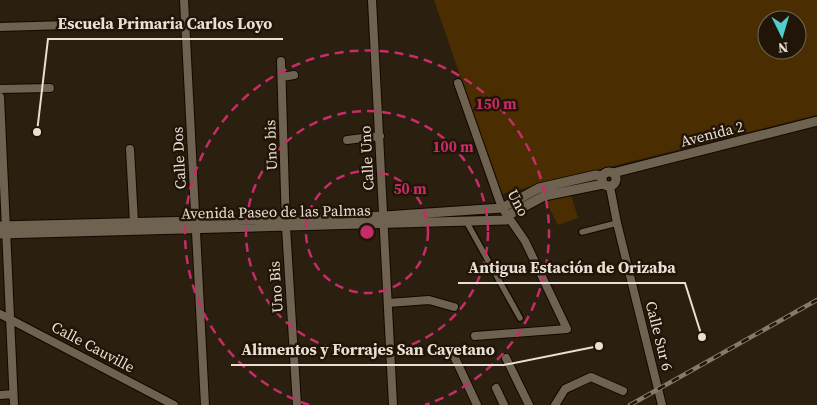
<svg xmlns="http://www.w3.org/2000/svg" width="817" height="405" font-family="'Source Serif 4',serif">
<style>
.green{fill:#4a2d00;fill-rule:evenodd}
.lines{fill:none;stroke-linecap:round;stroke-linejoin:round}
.pedestrian-casing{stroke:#130800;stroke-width:8}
.minor-casing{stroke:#130800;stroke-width:10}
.tertiary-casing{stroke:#130800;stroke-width:11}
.pedestrian{stroke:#706251;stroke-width:5.5}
.minor{stroke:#706251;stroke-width:8}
.tertiary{stroke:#706251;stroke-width:9}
.rail-casing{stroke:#847a6d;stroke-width:4.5}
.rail{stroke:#211507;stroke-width:2.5;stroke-dasharray:8;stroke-linecap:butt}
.ring{fill:none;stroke:#c62c67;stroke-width:2.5;stroke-dasharray:9 6}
.labels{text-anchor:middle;stroke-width:5;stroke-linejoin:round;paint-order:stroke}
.street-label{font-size:15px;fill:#e8dfd5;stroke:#211507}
.centre{fill:#c62c67;stroke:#211507;stroke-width:2.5}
.ring-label{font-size:15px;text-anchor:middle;font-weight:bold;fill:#c62c67;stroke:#211507;stroke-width:5;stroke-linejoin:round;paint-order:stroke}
.leader{fill:none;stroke:#e8dfd5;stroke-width:2}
.callout-dot{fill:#e8dfd5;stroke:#211507;stroke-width:2}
.callout-label{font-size:16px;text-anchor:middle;font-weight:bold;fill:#e8dfd5;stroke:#211507;stroke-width:5;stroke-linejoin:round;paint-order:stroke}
</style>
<rect width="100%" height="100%" fill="#2b1f0f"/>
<!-- green -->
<path class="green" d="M434,0H817V115L501,194ZM767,20H797V50H767Z
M571,195L578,218L558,225L546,202L555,198Z"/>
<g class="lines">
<defs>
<path id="pedestrian" d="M466,221L520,318
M582,232L617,223"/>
<path id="minor" d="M184,0L205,405
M372,0L393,405
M0,27L102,24
M281,61L286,227L297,405
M282,77L294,75
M458,83L502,208L525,241L567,329L475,336
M0,89L50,88
M0,97L14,405
M347,140L380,136
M130,149L134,222
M610,187L617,223L662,405
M388,303L429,300L454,307
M0,314L174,405
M454,356L477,405
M506,358L529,405
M496,388L504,405
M0,395L13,394
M555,405L565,389L591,377L623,391"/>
<path id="tertiary" d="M602 179a7 7 0 1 1 14 0a7 7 0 1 1-14 0Z
M613,173L817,121
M0,226L196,221L287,220L384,216L502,208L539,188L596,175L602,176
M0,234L506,220L507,216L544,196L603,184"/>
</defs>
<!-- pedestrian casing -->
<use href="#pedestrian" class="pedestrian-casing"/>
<!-- minor casing -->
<use href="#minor" class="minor-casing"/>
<!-- tertiary casing -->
<use href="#tertiary" class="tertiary-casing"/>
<!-- pedestrian -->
<use href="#pedestrian" class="pedestrian"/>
<!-- minor -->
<use href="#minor" class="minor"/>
<!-- tertiary -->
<use href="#tertiary" class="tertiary"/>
<defs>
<path id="rail" d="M630,405L817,300"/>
</defs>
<!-- rail casing -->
<use href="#rail" class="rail-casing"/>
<!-- rail -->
<use href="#rail" class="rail"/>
</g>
<!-- distance rings -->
<g class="ring">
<circle cx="367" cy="232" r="61"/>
<circle cx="367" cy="232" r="121"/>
<path d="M309 405A182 182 0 1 1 425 405"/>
</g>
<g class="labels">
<!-- street labels -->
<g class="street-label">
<text transform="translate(712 134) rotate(-14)" y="5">Avenida 2</text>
<text transform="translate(271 145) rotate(-92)" y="5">Uno bis</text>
<text transform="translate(179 158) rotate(-93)" y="5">Calle Dos</text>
<text transform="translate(367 158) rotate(-93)" y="5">Calle Uno</text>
<text transform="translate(518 203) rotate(62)" y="5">Uno</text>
<text transform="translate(276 212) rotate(-1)" y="5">Avenida Paseo de las Palmas</text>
<text transform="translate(276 287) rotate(-94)" y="5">Uno Bis</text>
<text transform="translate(659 336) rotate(76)" y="5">Calle Sur 6</text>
<text transform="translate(93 347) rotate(28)" y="5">Calle Cauville</text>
</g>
</g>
<circle cx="367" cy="232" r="8" class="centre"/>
<g class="ring-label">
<text x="496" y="109">150 m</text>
<text x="453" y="152">100 m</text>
<text x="410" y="194">50 m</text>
</g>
<!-- callouts -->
<path class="leader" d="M37 132L48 39H283M702 337L685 283H458M599 346L504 365H231"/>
<g class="callout-dot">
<circle cx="37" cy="132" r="5"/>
<circle cx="702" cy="337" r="5"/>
<circle cx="599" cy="346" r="5"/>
</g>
<g class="callout-label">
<text x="165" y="29">Escuela Primaria Carlos Loyo</text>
<text x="572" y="273">Antigua Estación de Orizaba</text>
<text x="368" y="355">Alimentos y Forrajes San Cayetano</text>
</g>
<!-- north arrow -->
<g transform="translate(782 35) rotate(175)"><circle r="24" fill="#211507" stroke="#716659"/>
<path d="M0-4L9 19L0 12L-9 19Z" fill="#52cdce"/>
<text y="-8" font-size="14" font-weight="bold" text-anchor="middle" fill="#e8dfd5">N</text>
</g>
</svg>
